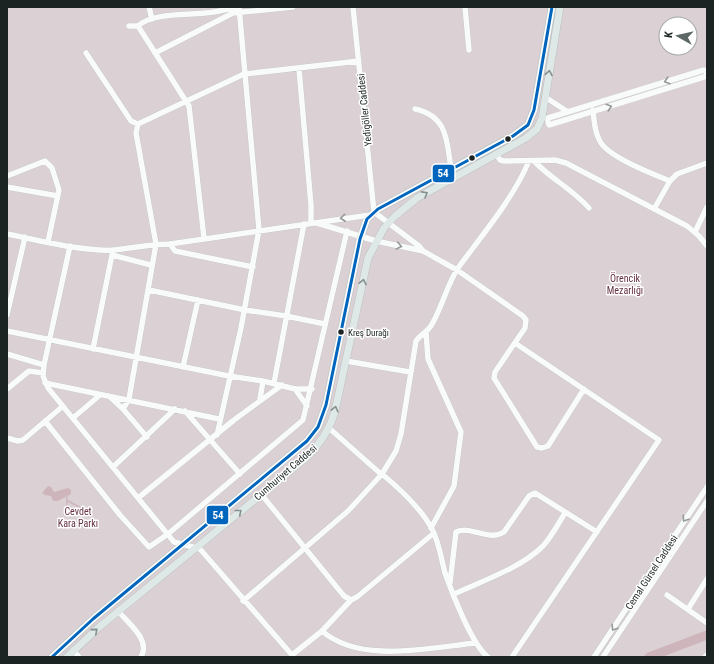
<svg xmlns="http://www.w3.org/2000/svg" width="714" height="664" font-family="'Roboto Condensed',sans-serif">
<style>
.green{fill:#dbd0d3;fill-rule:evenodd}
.water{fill:#ceb5bc}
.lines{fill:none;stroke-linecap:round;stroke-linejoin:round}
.stream{stroke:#ceb5bc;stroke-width:1.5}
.river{stroke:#ceb5bc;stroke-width:9}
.minor-casing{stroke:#b8c1c0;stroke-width:6}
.major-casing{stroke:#bbc1c0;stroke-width:8}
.minor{stroke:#f9fbfb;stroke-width:5.5}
.major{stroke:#dee8e7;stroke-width:7}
.bus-1-casing{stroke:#fff;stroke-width:6}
.bus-1{stroke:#0065bd;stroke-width:3}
.oneway{stroke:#86908f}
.oneway2{stroke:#959a9a}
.bus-dot{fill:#1b2423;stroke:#fff;stroke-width:1.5}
.labels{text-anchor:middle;stroke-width:3;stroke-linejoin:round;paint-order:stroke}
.bus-label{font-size:9px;fill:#1b2423;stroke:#fff;text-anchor:start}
.street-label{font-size:10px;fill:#1b2423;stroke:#fff}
.park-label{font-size:10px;fill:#663142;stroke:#fff}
.line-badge{stroke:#fff;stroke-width:1.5}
.badge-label{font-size:11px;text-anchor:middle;font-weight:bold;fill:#fff}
</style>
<rect width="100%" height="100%" fill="#d8e4e2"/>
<!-- green -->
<path class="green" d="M7,7H707V657H7ZM666,24H690V48H666Z"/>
<!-- water -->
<path class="water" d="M48,486L51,487L54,492L68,488L71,490V494L58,501H53L51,496L45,495L42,493Z"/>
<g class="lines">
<!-- stream -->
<path class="stream" d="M67,497V506L74,509V515
M68,501L81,508L82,515"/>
<!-- river -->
<path class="river" d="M649,657L707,635"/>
<defs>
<path id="minor" d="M149,7L152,19
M353,7L374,212L419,246L423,251
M465,7L469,50
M129,26H138L189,106L204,238
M138,26C151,13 187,15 205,13C217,12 228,9 239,7
M86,53L131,121L138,124
M155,53L233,13L293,7
M299,69L311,205V223
M545,97L568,112
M415,109C448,116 447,142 451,169
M593,110C594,121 595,134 601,143C611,158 653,174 670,181
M548,122V118L704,70L707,73
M548,122L549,125L707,76
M138,124L244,74L359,61
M496,154L500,160L504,161L555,160L566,163L687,226L699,236L707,246
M534,161C551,179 571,188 589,208
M7,176L45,161L52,168L59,190L48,242
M7,187L58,196
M654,209L670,181L677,174L707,163
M317,223L376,241L423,251L457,270L523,316L526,320L525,328L495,372L494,378L537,447L542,448L548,446L584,389
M695,232L707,207
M7,234C38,240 83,252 114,250C133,248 151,244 170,244L370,215
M170,244L175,251L253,267
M70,246L44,365L43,376L48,388L174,542L200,549L292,655L322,631L351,600
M112,255L151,265
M149,290L245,310L286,316L325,324
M7,315L25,237
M7,331L229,376L263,381L295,389H312
M426,332L428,359L461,432L454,486L431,528
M93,349L113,250
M7,354L44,365
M346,361L410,372
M183,367L198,300
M45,383L219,419
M274,383L304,224
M7,389L29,371L43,373
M295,389L307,406
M110,397L123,409L147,437
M260,399L263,381
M123,409L129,399L156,244L136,133L138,124
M185,411L240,474
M73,418L100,395
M45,421L120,515L149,547L168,534L303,420L347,231
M329,428L382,475
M217,435L241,328L259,230L239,7
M7,438L18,441L23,440L63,406
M113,467L175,409
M382,474C400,489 421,508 432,529C439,542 441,558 445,573C452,593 472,645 488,657
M261,494L344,596L351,600L357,597L434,533
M138,498L234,420L282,385
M450,583L456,532C471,525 488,542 504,532L529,496L535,493L597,532
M454,594C482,581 521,568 543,546C552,536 558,524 565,513
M667,595L707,623
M243,601L348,511L382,474L396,451L401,434L416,341C421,334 428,332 432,324C442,307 447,285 458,268C482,235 513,199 529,161
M688,609L707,579
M118,611C129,624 151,640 141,657
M322,631C360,664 428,648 475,643
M73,650L79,657
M512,657L659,440L515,343
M594,657L707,487
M603,657L707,501
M705,657L707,655"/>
<path id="major" d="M52,657L93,619L307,441L318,427L326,405L360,239L367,219L378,209L513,136L528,125L534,110L552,7
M67,657L98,628L307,457C320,444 330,429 335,411L368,258L384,228L394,217L417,198L526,138L537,129L542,118L560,7"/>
</defs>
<!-- minor casing -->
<use href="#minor" class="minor-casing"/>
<!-- major casing -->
<use href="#major" class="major-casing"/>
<!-- minor -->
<use href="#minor" class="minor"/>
<!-- major -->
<use href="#major" class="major"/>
<defs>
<path id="bus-1" d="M52,657L93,619L307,441L318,427L326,405L360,239L367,219L378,209L513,136L528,125L534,110L552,7"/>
</defs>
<!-- bus-1 casing -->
<use href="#bus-1" class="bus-1-casing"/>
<!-- bus-1 -->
<use href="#bus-1" class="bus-1"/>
</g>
<!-- one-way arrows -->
<defs><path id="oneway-chevron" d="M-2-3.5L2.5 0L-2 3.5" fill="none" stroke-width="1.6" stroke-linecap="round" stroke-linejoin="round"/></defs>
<g class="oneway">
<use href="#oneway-chevron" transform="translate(549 73) rotate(-80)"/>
<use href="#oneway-chevron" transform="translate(425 194) rotate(-29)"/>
<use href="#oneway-chevron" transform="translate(363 282) rotate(-78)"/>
<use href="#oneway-chevron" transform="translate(335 409) rotate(-76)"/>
<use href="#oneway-chevron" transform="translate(239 512) rotate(-39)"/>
<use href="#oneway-chevron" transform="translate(95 631) rotate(-41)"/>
</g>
<g class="oneway2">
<use href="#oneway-chevron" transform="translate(667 81) rotate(163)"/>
<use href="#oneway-chevron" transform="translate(609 107) rotate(-17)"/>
<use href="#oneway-chevron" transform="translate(343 218) rotate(174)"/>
<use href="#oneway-chevron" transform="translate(399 246) rotate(13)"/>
<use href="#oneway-chevron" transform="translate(685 519) rotate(124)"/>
<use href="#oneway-chevron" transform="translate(614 628) rotate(123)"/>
</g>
<!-- markers -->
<g class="bus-dot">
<circle cx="508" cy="139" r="3.5"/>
<circle cx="472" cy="158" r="3.5"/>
<circle cx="341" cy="332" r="3.5"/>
</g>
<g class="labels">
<!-- bus labels -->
<g class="bus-label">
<text x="348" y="336">Kreş Durağı</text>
</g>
<!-- street labels -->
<g class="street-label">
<text transform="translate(364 110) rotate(-96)" y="4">Yedigöller Caddesi</text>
<text transform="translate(285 472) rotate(-41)" y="4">Cumhuriyet Caddesi</text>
<text transform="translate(651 572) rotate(-57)" y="4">Cemal Gürsel Caddesi</text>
</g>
<!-- park labels -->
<g class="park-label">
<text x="625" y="282">Örencik<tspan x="625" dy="12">Mezarlığı</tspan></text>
<text x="78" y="515">Cevdet<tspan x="78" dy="12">Kara Parkı</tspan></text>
</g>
</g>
<g class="line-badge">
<rect x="432" y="164" width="23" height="19" rx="4" fill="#0065bd"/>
<rect x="206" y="505" width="23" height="20" rx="4" fill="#0065bd"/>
</g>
<g class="badge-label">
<text x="443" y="177">54</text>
<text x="218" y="519">54</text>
</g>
<!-- border -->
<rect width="714" height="664" fill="none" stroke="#1b2423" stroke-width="16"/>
<!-- north arrow -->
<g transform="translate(678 36) rotate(278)"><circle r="19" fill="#ffffff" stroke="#a4a7a7"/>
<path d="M0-3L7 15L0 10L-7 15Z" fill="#5d6766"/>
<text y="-6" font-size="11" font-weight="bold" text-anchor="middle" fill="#1b2423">K</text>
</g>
</svg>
